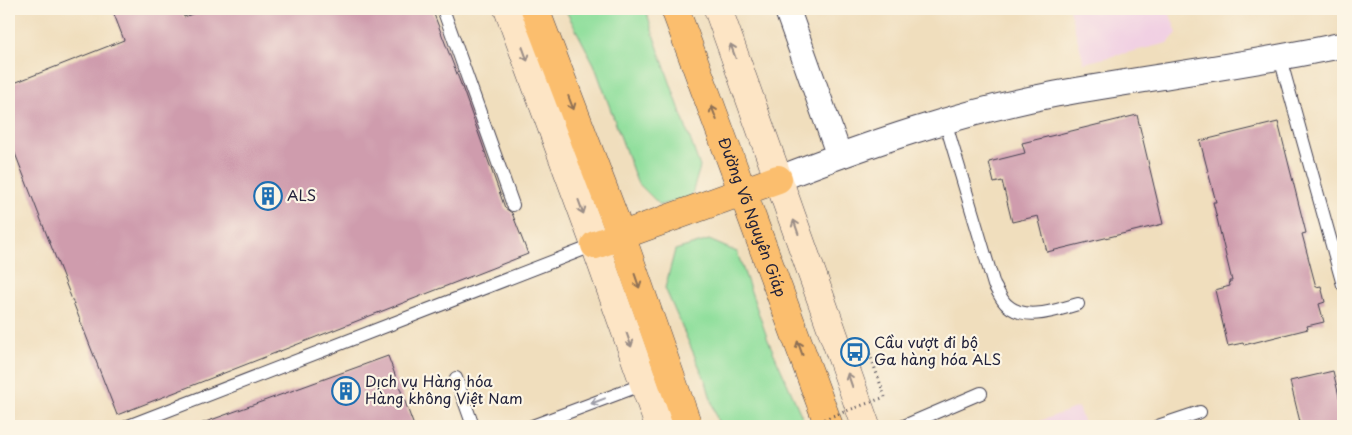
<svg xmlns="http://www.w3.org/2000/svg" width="1352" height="435" font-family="'Playpen Sans',sans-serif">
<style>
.built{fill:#f1d0e3}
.green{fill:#91df9d;stroke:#5a806c}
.building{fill:#cf9cad}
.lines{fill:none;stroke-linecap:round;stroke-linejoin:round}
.lane-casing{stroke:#413e4e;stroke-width:14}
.street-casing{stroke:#413e4e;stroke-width:27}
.secondary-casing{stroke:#413e4e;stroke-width:29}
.highway-casing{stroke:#413e4e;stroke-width:29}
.path{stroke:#413e4e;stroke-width:3;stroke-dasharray:1 4;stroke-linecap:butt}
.lane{stroke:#fff;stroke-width:12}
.street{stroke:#fff;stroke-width:25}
.secondary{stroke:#fde5c5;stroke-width:28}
.highway{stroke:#fbbe6e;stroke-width:28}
.path-bridge{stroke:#413e4e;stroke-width:3;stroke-dasharray:1 4;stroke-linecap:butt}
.oneway{stroke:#9a8d87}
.oneway2{stroke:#8e7054}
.oneway3{stroke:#9c9ca7}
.labels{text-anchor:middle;stroke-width:4.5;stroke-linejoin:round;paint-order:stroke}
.poi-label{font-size:15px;fill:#22223b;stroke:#fcf5e5;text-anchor:start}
.street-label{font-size:15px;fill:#22223b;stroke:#fcf5e5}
</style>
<rect width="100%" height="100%" fill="#fcf5e5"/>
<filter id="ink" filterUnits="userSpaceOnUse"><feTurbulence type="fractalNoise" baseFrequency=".02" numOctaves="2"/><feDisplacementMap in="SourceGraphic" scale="10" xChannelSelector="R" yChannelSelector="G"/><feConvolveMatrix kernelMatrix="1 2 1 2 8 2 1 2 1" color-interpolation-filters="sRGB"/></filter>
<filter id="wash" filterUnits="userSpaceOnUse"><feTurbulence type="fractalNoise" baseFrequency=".0096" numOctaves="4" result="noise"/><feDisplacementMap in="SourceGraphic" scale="20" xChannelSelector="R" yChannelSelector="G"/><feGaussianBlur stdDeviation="1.12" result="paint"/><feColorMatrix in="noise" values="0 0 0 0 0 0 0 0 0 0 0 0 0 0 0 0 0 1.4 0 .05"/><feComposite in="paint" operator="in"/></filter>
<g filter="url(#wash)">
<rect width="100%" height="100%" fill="#f0debd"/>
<!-- built -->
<path class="built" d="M1069,9H1168L1177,33L1168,43L1084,63Z
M1078,407L1085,426H1026Z"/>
<!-- green -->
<path class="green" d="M565,9H646L654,37L700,167L691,197L660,205L637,182L594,64Z
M709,240L737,252L768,340L806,426H719L706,382L665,288L675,250Z"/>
<g id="blocks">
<!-- building -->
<path class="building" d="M112,9H182L184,17L205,9H432L462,87L505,208L512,213L528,254L117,415L9,138V85L124,40Z
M1137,115L1163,224L1047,252L1038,216L1012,222L1002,181L994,183L989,162L1025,153L1022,143Z
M1278,122L1306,233L1302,234L1316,287L1321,286L1325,302L1319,304L1324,322L1307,326L1308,329L1244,345L1243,343L1228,346L1215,290L1230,286L1229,281H1232L1213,202H1216L1200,141Z
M388,356L414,426H200V424Z
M1333,371L1343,413V426H1301L1290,381Z"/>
</g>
</g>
<g filter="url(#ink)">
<use href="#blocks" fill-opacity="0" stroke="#413e4e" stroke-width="1"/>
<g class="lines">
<defs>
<path id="lane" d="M443,9L513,205
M1280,58L1343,285
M945,121L994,285C998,291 1001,300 1007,305C1026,322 1056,310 1078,304
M456,378L473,426
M128,426L595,245
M532,426L644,384
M904,426L981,393
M1158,426L1200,412"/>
<path id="street" d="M787,9L839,155
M778,179C868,144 961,112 1056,94C1152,77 1248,65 1343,45"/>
<path id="secondary" d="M508,9L595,245L659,426
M718,9L866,426"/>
<g id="highway">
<path d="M535,9L621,235L688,426"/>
<path id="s1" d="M675,9L829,426"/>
<path d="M595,245L778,179"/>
</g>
</defs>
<!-- lane casing -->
<use href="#lane" class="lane-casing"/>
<!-- street casing -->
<use href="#street" class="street-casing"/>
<!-- secondary casing -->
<use href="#secondary" class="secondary-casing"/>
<!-- highway casing -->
<use href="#highway" class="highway-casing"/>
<!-- path -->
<path class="path" d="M868,349L885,397"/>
<!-- lane -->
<use href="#lane" class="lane"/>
<!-- street -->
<use href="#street" class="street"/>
<!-- secondary -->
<use href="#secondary" class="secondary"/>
<!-- highway -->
<use href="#highway" class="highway"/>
<!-- path-bridge -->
<path class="path-bridge" d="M805,426L885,397"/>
</g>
<!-- one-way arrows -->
<defs><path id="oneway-shaft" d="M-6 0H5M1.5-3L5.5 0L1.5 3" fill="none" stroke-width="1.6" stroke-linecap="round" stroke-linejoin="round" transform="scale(1.25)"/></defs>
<g class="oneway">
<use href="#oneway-shaft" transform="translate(733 51) rotate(-110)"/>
<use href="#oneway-shaft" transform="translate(525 54) rotate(70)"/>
<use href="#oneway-shaft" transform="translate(581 207) rotate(70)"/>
<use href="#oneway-shaft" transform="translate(796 227) rotate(-109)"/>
<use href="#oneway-shaft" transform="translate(629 340) rotate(71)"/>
<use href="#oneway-shaft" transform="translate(850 380) rotate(-109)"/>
</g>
<g class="oneway2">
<use href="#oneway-shaft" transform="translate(571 103) rotate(69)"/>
<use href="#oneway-shaft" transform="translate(714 113) rotate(-111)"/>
<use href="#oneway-shaft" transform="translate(637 281) rotate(71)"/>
<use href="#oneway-shaft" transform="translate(800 348) rotate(-110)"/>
</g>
<use class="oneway3" href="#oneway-shaft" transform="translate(598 401) rotate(159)"/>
</g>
<!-- icons -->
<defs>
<symbol id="building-ring" viewBox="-11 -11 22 22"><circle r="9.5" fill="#fcf5e5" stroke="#1f6fb2" stroke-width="1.5"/><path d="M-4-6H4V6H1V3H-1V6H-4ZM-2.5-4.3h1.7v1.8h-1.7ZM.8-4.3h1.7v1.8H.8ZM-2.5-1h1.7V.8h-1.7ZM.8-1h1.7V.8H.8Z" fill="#1f6fb2"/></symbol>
<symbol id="bus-ring" viewBox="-11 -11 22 22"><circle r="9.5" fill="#fcf5e5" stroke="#1f6fb2" stroke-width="1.5"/><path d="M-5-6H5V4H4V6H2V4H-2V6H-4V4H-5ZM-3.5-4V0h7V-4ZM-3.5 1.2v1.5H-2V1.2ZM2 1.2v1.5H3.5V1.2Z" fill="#1f6fb2"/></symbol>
</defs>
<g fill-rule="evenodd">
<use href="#building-ring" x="252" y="180" width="32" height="32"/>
<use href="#bus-ring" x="839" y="336" width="32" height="32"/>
<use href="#building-ring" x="330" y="375" width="32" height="32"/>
</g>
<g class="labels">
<!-- poi labels -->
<g class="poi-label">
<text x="287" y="201">ALS</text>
<text x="874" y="348">Cầu vượt đi bộ<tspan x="874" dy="17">Ga hàng hóa ALS</tspan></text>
<text x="365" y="387">Dịch vụ Hàng hóa<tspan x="365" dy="17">Hàng không Việt Nam</tspan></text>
</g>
<!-- street labels -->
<g class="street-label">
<text dy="5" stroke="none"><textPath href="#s1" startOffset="222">Đường Võ Nguyên Giáp</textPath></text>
</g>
</g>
<!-- margin -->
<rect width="1352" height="435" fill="none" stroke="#fcf5e5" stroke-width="30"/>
</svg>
